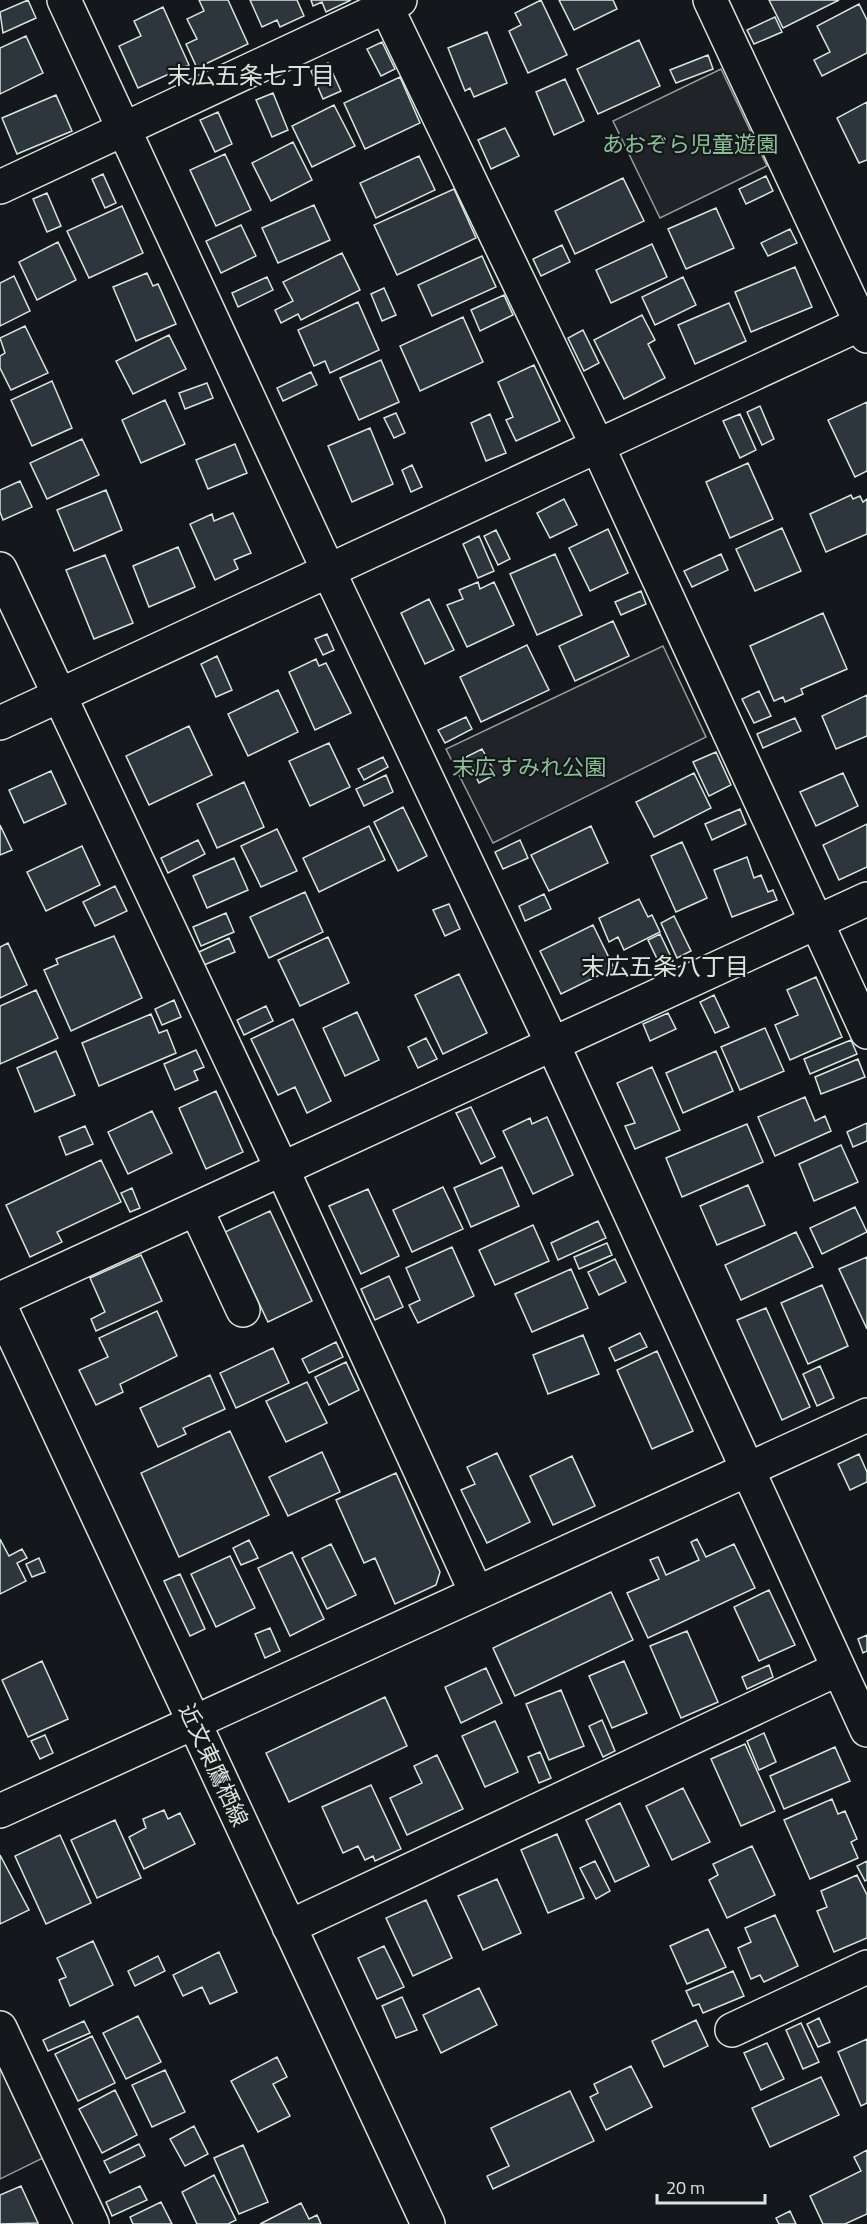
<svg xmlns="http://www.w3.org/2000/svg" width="867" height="2224" font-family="'Titillium Web','Noto Sans JP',sans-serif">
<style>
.green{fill:#202428;stroke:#939e99;stroke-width:1.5}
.building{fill:#2c363c;stroke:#d8e6dc;stroke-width:1.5}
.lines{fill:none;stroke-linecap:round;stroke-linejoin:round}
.minor-casing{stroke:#d8e6dc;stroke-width:36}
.minor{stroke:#14181c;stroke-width:33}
.labels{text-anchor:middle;stroke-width:4.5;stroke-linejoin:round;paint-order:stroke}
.park-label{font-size:22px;fill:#8ac095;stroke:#14181c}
.street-label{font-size:22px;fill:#d8e6dc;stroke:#14181c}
.neighbourhood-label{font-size:24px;fill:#d8e6dc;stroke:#14181c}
</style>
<rect width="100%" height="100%" fill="#14181c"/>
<!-- green -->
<path class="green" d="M721,69L767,166L660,218L613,121Z
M663,646L706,737L493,843L446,749Z
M0,2068L43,2158L0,2179Z"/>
<!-- building -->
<path class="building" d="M28,0L36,18L3,33L0,12Z
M199,0H228L248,44L197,68L186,44L197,39L187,19L204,11Z
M250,0H297L304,16L280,27L277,20L262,27Z
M311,0H351L326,12L322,2L313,6Z
M541,0L567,55L528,73L509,31L521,25L515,13Z
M559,0H613L617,9L574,30Z
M769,0H839L783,28Z
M859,4L867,20V53L822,76L814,60L830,52L817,26Z
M163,7L189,65L138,88L119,46L141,36L134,21Z
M775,17L782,32L754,44L747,30Z
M487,32L507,83L474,97L470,88L465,91L448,48Z
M26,36L43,73L0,94V48Z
M639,40L660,86L598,114L577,69Z
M382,42L395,69L381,76L367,49Z
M708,55L713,69L676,83L670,70Z
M328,63L341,91L323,99L311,71Z
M400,77L420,123L365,149L344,103Z
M565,79L584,121L554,135L536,92Z
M273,93L288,130L272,137L256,100Z
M56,95L72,131L17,154L2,118Z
M867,102V160L859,163L837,118Z
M334,105L355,146L312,167L292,126Z
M218,112L232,144L215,152L200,120Z
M505,128L519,156L491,169L478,140Z
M293,142L312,180L271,201L252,163Z
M225,154L251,210L216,226L190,170Z
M419,156L435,190L376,218L360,183Z
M103,174L116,203L105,208L92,179Z
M766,176L773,191L746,204L739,189Z
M623,178L644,221L575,254L555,211Z
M454,189L476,238L397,275L374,225Z
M47,193L61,226L47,232L33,199Z
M314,205L330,240L278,263L262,228Z
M122,206L143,253L89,278L67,231Z
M716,208L734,248L686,269L668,229Z
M241,225L256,256L221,273L206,241Z
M790,229L797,243L768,256L761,243Z
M58,242L76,280L37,300L19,262Z
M652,244L667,277L611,303L596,270Z
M562,245L570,262L541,276L533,259Z
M342,253L360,290L301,320L298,314L281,323L275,310L293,301L283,282Z
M482,256L496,287L432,316L418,285Z
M795,267L812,307L751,332L735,292Z
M147,273L153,286L158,284L176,324L136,341L113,287Z
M14,276L30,311L0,326V283Z
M267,277L273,290L238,307L232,293Z
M683,277L696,305L655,325L642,297Z
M384,288L396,315L382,321L371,294Z
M504,295L513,315L480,331L471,310Z
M358,302L379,350L330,373L325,361L314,366L298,330Z
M729,303L746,341L695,364L678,325Z
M642,315L655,340L648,344L665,378L624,399L594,340Z
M463,317L483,362L420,391L400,346Z
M25,326L48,373L11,390L0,368V356L5,353L0,338Z
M583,330L599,363L584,371L568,338Z
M169,335L186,369L133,394L116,361Z
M381,360L399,402L359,420L340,378Z
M534,365L560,421L516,441L506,420L513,417L498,382Z
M311,372L317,385L283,401L277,388Z
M52,381L72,428L32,446L11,400Z
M207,383L213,398L185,409L179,393Z
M165,400L185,444L141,463L122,420Z
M867,402V471L855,477L828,420Z
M760,406L774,439L762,445L747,412Z
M396,413L405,433L394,438L384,418Z
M490,414L506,453L486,461L471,423Z
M740,414L756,450L740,458L723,421Z
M370,428L393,484L352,502L328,446Z
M82,439L99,475L47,499L30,463Z
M235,444L247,473L208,489L196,460Z
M748,463L773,519L730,538L706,482Z
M412,465L422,487L411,492L402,470Z
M20,481L32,507L3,520L0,512V490Z
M106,490L122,530L74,551L57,510Z
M851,495L853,499L860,496L863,502L867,499V534L826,552L810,514Z
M564,499L577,525L550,538L537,513Z
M233,513L251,553L234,560L238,569L215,580L190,524L212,514L214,521Z
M782,528L801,571L755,591L736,549Z
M608,529L628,573L590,591L569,548Z
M496,530L510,559L498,565L484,536Z
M479,536L494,571L478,578L463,544Z
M178,547L195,587L149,607L133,566Z
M555,554L582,615L537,635L510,574Z
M721,554L728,570L692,587L684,571Z
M105,555L133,623L94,639L66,570Z
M478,582L480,589L494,582L514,625L467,647L447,605L463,599L459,590Z
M641,591L646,604L621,615L615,602Z
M429,599L454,650L425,664L401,613Z
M823,613L847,669L801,689L803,694L785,702L783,697L774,701L750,646Z
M613,621L629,656L575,681L559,646Z
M327,634L334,650L323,655L315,639Z
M527,645L549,690L481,722L460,677Z
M217,656L232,690L216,697L201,664Z
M316,659L319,666L326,663L351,713L315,730L289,672Z
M278,690L298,732L248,756L228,714Z
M759,691L771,716L754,723L742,699Z
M867,695V736L836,749L822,716Z
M466,717L472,729L445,743L438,730Z
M795,718L801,731L763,748L757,734Z
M189,726L212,775L149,805L126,756Z
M329,743L350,787L310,806L289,761Z
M482,749L496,774L479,783L466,757Z
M716,752L731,785L709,796L693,762Z
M383,757L388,767L364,780L358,769Z
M51,771L66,804L24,823L9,790Z
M694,773L711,808L654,837L636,802Z
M843,773L858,806L816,826L800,792Z
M386,775L393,792L364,806L356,789Z
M244,782L264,827L217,848L197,804Z
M403,807L427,856L398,871L374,822Z
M740,809L746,824L712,840L705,824Z
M867,824V867L839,880L823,845Z
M0,825L12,850L0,855Z
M369,826L385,860L319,892L303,858Z
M591,826L608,863L549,891L531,855Z
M277,829L297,871L261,887L241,846Z
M198,840L205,854L168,873L161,858Z
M520,840L528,858L503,869L495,852Z
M682,842L707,898L676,912L651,856Z
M82,846L100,885L46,911L27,872Z
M747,857L754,878L761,875L768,892L773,890L777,900L732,917L714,870Z
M234,858L248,890L207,908L193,876Z
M115,886L127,911L95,926L83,902Z
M305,892L323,932L269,958L250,917Z
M544,894L551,909L525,921L519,906Z
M639,899L648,917L652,915L660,932L624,950L618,937L609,942L599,918Z
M449,904L460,929L445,936L433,910Z
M226,913L234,932L201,946L193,927Z
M674,916L691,951L677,958L661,923Z
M593,925L614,968L561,994L540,951Z
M660,934L673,961L661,967L648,940Z
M114,936L142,998L71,1031L44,970L58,964L56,959Z
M328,937L349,983L300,1006L278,960Z
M229,938L235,952L204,965L199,952Z
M8,943L27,985L0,998V947Z
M459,974L487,1033L443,1054L415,995Z
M816,977L842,1037L790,1060L775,1025L798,1015L787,990Z
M36,990L58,1038L0,1064V1006Z
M714,995L729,1027L715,1033L700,1002Z
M174,1000L181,1017L162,1025L155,1009Z
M266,1006L273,1021L244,1035L237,1020Z
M357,1012L379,1060L345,1076L323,1028Z
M668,1013L676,1029L650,1041L643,1024Z
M151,1014L159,1033L167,1030L176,1053L99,1086L82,1043Z
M293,1019L331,1101L307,1113L295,1087L278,1095L251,1039Z
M765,1028L784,1071L740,1090L721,1047Z
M426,1038L437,1059L418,1068L408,1047Z
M851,1040L857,1054L810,1074L804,1059Z
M196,1050L204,1067L194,1071L198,1080L175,1090L164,1064Z
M56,1051L75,1095L35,1112L17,1068Z
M716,1051L733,1091L683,1113L666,1073Z
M858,1059L865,1077L821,1094L815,1077Z
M652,1067L680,1130L635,1149L625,1126L635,1123L617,1083Z
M216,1091L243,1152L206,1169L179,1108Z
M805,1097L815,1121L825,1116L831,1131L775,1156L758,1117Z
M471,1107L495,1157L481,1164L456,1113Z
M152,1111L172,1153L128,1174L108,1132Z
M547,1117L573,1175L533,1194L503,1131L530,1118L532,1124Z
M867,1123V1141L853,1147L847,1132Z
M747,1124L763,1162L682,1197L666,1158Z
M85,1126L93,1144L66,1155L59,1137Z
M841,1145L858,1182L814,1201L799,1164Z
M101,1160L121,1202L57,1232L62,1242L30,1257L6,1205Z
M502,1167L519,1206L471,1227L454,1188Z
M748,1185L765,1225L717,1245L700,1206Z
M443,1187L463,1229L412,1252L393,1210Z
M132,1188L140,1208L130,1212L121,1193Z
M368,1189L399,1256L361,1274L329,1206Z
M855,1207L867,1232L822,1254L810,1228Z
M270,1211L312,1301L268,1322L225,1232Z
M598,1221L606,1238L558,1260L551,1243Z
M533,1225L549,1261L495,1285L479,1250Z
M796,1232L813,1267L741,1300L725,1265Z
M607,1243L612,1255L579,1269L574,1257Z
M452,1247L474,1296L418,1323L409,1305L420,1300L406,1268Z
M141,1255L162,1301L96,1331L91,1319L105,1312L90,1278Z
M867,1257V1329L839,1269Z
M615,1259L626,1282L599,1295L588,1272Z
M571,1269L588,1308L532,1332L515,1294Z
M389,1276L403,1307L375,1320L361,1289Z
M822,1285L848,1346L808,1364L781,1303Z
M766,1308L810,1407L782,1420L737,1320Z
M157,1311L177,1356L120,1384L123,1392L96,1405L79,1370L108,1357L99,1338Z
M640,1333L647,1347L615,1361L609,1348Z
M583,1335L599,1374L548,1394L533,1355Z
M336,1342L343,1357L309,1373L302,1359Z
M273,1348L289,1383L236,1408L220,1373Z
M657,1351L693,1431L652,1449L617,1370Z
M346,1362L359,1390L329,1405L315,1377Z
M820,1366L834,1398L817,1406L803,1374Z
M210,1375L225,1409L183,1428L186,1434L158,1447L140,1408Z
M307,1382L327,1423L286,1442L266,1401Z
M230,1431L269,1515L179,1557L141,1473Z
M322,1452L340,1492L288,1516L269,1477Z
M497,1453L530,1522L487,1543L461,1490L475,1484L467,1467Z
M859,1454L867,1472V1482L850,1490L838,1464Z
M572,1456L595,1506L553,1525L530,1476Z
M396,1473L440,1572L436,1585L395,1604L375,1558L364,1563L336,1500Z
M0,1539L9,1556L22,1549L27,1558L17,1563L26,1581L0,1594Z
M697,1539L706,1557L734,1544L755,1588L648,1638L627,1593L659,1579L650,1560L658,1557L666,1575L699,1560L691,1542Z
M249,1540L258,1558L241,1565L233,1548Z
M331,1544L356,1595L327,1609L302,1558Z
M292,1552L324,1619L290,1636L258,1568Z
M230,1556L255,1608L216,1627L191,1574Z
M39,1558L45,1572L32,1577L26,1564Z
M180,1574L205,1629L190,1636L164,1581Z
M769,1590L795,1645L759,1661L734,1607Z
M611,1592L633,1640L515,1696L493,1648Z
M270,1628L280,1651L265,1658L255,1634Z
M687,1631L718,1702L681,1718L650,1646Z
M867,1635V1651L863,1653L858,1639Z
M42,1661L68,1719L28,1737L2,1680Z
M624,1661L647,1713L612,1728L589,1676Z
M769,1665L773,1677L747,1689L742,1677Z
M486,1668L502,1703L461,1723L445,1687Z
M561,1690L584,1746L549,1760L526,1704Z
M385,1697L407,1746L289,1802L266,1753Z
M602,1720L615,1751L603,1757L589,1726Z
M495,1721L518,1772L485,1787L462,1736Z
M764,1733L776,1762L759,1770L747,1741Z
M45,1735L53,1753L40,1759L31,1741Z
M745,1744L775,1811L741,1826L711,1759Z
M835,1747L850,1781L784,1809L770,1776Z
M540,1752L551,1778L539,1783L528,1757Z
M437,1755L463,1809L407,1835L390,1798L422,1783L414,1766Z
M371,1785L401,1849L375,1861L373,1856L365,1860L358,1846L343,1853L322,1807Z
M683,1788L710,1842L672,1860L646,1806Z
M832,1799L838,1814L845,1811L857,1839L851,1842L858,1858L810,1879L784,1820Z
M620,1803L649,1866L615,1882L586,1820Z
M164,1810L168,1819L180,1813L195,1844L144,1869L129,1837L146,1828L143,1819Z
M115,1820L141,1878L97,1898L71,1840Z
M557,1834L584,1898L548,1913L521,1850Z
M60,1835L91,1903L46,1924L15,1856Z
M752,1846L775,1895L727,1918L709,1880L718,1875L713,1864Z
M0,1855L29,1910L0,1924Z
M595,1861L610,1891L596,1899L580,1868Z
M867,1861V1880L865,1881L857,1866Z
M857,1875L867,1895V1938L834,1952L817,1911L827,1907L821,1891Z
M497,1879L521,1933L483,1950L458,1896Z
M426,1900L452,1958L413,1976L386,1918Z
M775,1915L798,1966L764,1982L760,1975L751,1979L738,1948L751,1942L745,1928Z
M708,1929L726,1967L687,1984L670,1946Z
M93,1941L113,1985L70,2006L59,1980L66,1977L57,1958Z
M384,1946L404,1987L377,1999L358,1958Z
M219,1952L237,1992L210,2004L202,1987L183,1996L173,1975Z
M158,1956L165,1971L135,1986L128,1971Z
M733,1971L744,1996L703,2013L699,2004L693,2006L686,1991Z
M479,1988L497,2025L441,2053L423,2015Z
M402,1997L417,2030L396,2038L382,2006Z
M138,2016L161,2062L126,2079L103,2033Z
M819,2018L830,2042L818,2047L807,2024Z
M696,2020L708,2046L664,2067L652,2041Z
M84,2021L90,2033L48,2051L43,2040Z
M801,2023L819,2062L803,2069L786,2030Z
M92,2036L115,2083L78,2101L55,2054Z
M867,2039V2103L861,2106L838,2052Z
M767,2043L784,2079L761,2090L744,2053Z
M277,2057L287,2077L273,2084L290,2116L258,2132L231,2081Z
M631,2066L652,2107L606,2130L590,2097L598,2093L594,2084Z
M165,2070L185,2112L152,2127L132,2085Z
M821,2077L839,2115L770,2147L752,2108Z
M115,2090L137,2135L102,2153L79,2109Z
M570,2091L594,2141L493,2189L487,2176L509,2166L491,2128Z
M194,2126L208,2154L185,2166L170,2139Z
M139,2144L145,2156L110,2173L104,2161Z
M243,2145L268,2202L239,2214L214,2158Z
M867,2150V2214L845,2224H823L810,2196L861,2171L854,2157Z
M214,2175L236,2220L228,2224H197L182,2192Z
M21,2186L38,2223L0,2224V2195Z
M140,2186L147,2200L112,2216L106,2202Z
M161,2202L172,2224H133L130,2217Z
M301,2203L309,2219L317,2215L321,2224H260Z
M790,2211L796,2224H779L776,2218Z"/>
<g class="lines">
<defs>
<path id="minor" d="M64,0L329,572L553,1045L867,1730
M383,0L598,447L867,1032
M710,0L867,336
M0,187L400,0
M0,569L282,1169L476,1592
M0,723L867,321
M196,1209L243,1310
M0,1299L867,899
M0,1306L428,2224
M0,1811L867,1415
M289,1927L838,1669
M0,2028L92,2224
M732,2030L867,1967"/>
</defs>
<!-- minor casing -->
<use href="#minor" class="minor-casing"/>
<!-- minor -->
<use href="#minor" class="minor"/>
</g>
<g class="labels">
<!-- park labels -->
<g class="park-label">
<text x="690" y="152">あおぞら児童遊園</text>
<text x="529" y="775">末広すみれ公園</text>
</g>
<!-- street labels -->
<g class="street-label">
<text transform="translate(214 1765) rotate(65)" y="8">近文東鷹栖線</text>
</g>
<!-- neighbourhood labels -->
<g class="neighbourhood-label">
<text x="251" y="84">末広五条七丁目</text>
<text x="665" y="975">末広五条八丁目</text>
</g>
</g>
<!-- scale -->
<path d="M657 2194v9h108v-9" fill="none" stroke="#d8e6dc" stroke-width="3"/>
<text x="666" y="2194" font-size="18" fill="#d8e6dc" stroke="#14181c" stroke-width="4.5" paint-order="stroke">20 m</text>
</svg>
